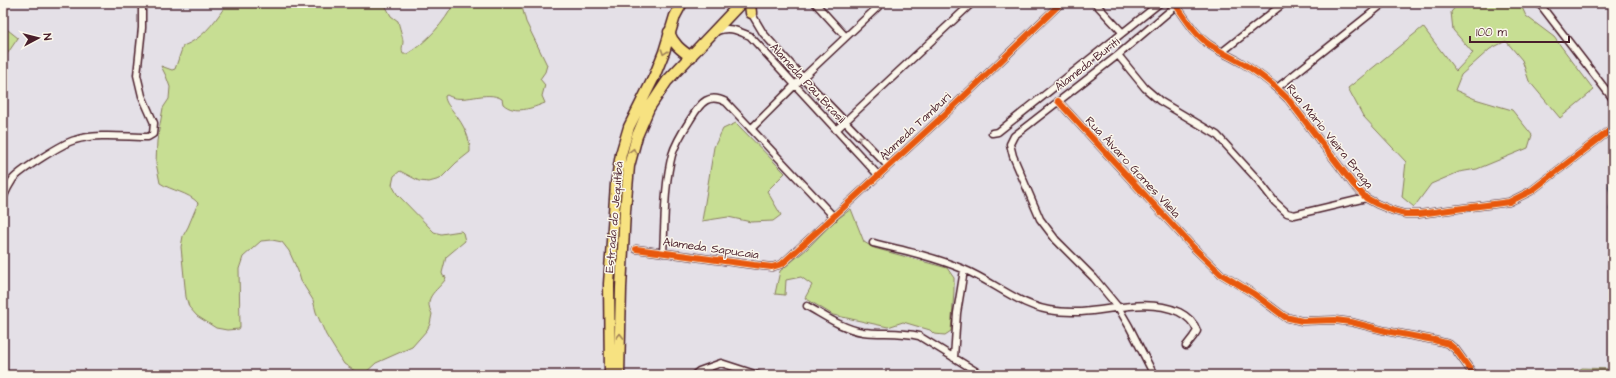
<svg xmlns="http://www.w3.org/2000/svg" width="1616" height="378" font-family="'Architects Daughter',sans-serif">
<style>
.green{fill:#c7de93;stroke:#887e5f}
.water{fill:#84cde5;stroke:#6d879b}
.lines{fill:none;stroke-linecap:round;stroke-linejoin:round}
.minor-casing{stroke:#4a1f2b;stroke-width:9}
.primary-casing{stroke:#4a1f2b;stroke-width:13}
.minor{stroke:#fbf7ec;stroke-width:6}
.primary{stroke:#f7e281;stroke-width:10}
.cycleway-casing{stroke:#fbf7ec;stroke-width:8}
.cycleway{stroke:#e8590c;stroke-width:6}
.oneway{stroke:#a08056}
.oneway2{stroke:#ab9695}
.labels{text-anchor:middle;stroke-width:3;stroke-linejoin:round;paint-order:stroke}
.street-label{font-size:12px;fill:#4a1f2b;stroke:#fbf7ec}
</style>
<rect width="100%" height="100%" fill="#e4e0e7"/>
<filter id="ink" filterUnits="userSpaceOnUse"><feTurbulence type="fractalNoise" baseFrequency=".025" numOctaves="2"/><feDisplacementMap in="SourceGraphic" scale="8" xChannelSelector="R" yChannelSelector="G"/><feConvolveMatrix kernelMatrix="1 2 1 2 8 2 1 2 1" color-interpolation-filters="sRGB"/></filter>
<g filter="url(#ink)">
<!-- green -->
<path class="green" d="M224,3H384L391,16L398,21C399,26 403,38 403,41C403,46 401,48 403,54H407C426,43 445,22 454,3H521L526,22L547,65L545,72L540,79L545,85L542,96L545,103C532,108 515,115 503,104L502,99C486,89 463,105 447,95L445,96C445,103 451,108 455,114C463,124 471,139 470,152L456,163L440,179L429,182L419,181L400,171L394,176L392,185L397,194L434,232L441,234L461,231L463,233L465,241L446,257L442,273L443,276L446,277L445,280C436,292 423,297 432,314L430,324L427,330L412,347L376,363L363,375H361L344,364L326,335L316,312L313,300L301,281L298,271L289,251L282,242L272,240L261,241L243,257L239,269L240,327L239,329L227,330L216,328L197,316L189,307L186,297L181,247L183,236L188,227L198,203C188,192 172,191 160,183L156,163L157,141L163,108L169,99L170,87L166,76L161,66L172,70L175,69L183,46C202,39 213,24 224,8Z
M1459,3H1520L1526,16L1554,37L1594,90L1560,118L1529,81L1522,60L1506,41L1490,49L1461,75L1455,90L1475,99L1512,110L1532,135L1528,148L1477,169L1459,172L1431,184L1414,207L1402,197L1406,162L1363,116L1348,88L1423,27L1456,71L1473,53L1453,30L1451,12Z
M3,26L18,38L3,60Z
M736,123L785,173L767,191L781,215L773,221L751,222L728,217L702,221L714,147L723,129Z
M851,209L864,242L874,248L947,268L954,278V291L951,331L945,335L934,334L930,330L903,322L888,327L833,315L805,298L812,285L801,277L786,280L785,295L775,294L780,271L807,249L832,223Z
M1582,368L1613,369V375H1571Z"/>
<!-- water -->
<path class="water" d="M1613,161V225L1609,209L1612,199L1608,187L1612,174L1610,167Z"/>
<g class="lines">
<defs>
<path id="minor" d="M815,3L846,37
M1095,3L1122,32
M1539,3L1613,99
M1176,5C1186,19 1196,36 1210,45C1220,52 1232,57 1242,63C1259,73 1274,85 1288,99L1353,184L1366,198L1377,204L1394,211L1405,214H1419L1509,202L1531,191L1613,128
M750,11L763,33L803,78L888,166
M717,31C730,26 738,31 750,36L878,175
M1222,52L1284,3
M1118,55L1145,88L1160,101L1217,135L1258,180L1275,202L1287,213L1294,215L1366,198
M1277,88L1384,3
M1058,101L1193,247L1221,274L1254,294L1285,317L1302,321L1335,320L1351,322L1386,331L1434,340L1449,344L1456,350L1474,375
M751,129L795,85L882,3
M836,130L972,3
M992,133L998,132L1160,3
M3,198C6,191 9,185 13,179C21,170 63,143 75,140C96,133 126,137 148,137L153,134L154,123L142,96L137,75L142,28V3
M873,243C903,250 934,257 963,269C995,282 1021,308 1056,311C1064,312 1073,312 1081,312C1114,310 1147,298 1179,312C1187,316 1194,322 1197,331L1193,337L1186,346
M636,249L754,265L772,267L782,264L956,104L1061,3
M663,253C665,220 664,186 672,155C676,141 685,128 692,117C701,102 709,93 726,102L834,217
M807,306C825,316 843,329 863,332C882,334 900,332 919,336L982,375
M954,358L957,313L964,270
M694,375L699,371L721,363L758,375
M1154,375L1129,326L1118,307L1094,278L1056,240L1040,219L1013,156L1010,144L1014,136L1118,55L1178,4"/>
<path id="primary" d="M750,3L751,13
M669,32C673,44 681,50 691,57
M610,375L609,284L616,184L621,154L629,127L654,77L664,52L675,16L682,3
M619,375L621,288L625,211L629,166L637,136L649,108L667,81L741,3"/>
</defs>
<!-- minor casing -->
<use href="#minor" class="minor-casing"/>
<!-- primary casing -->
<use href="#primary" class="primary-casing"/>
<!-- minor -->
<use href="#minor" class="minor"/>
<!-- primary -->
<use href="#primary" class="primary"/>
<defs>
<path id="cycleway" d="M1176,5C1186,19 1196,36 1210,45C1220,52 1232,57 1242,63C1259,73 1274,85 1288,99L1353,184L1366,198L1377,204L1394,211L1405,214H1419L1509,202L1531,191L1613,128
M1058,101L1193,247L1221,274L1254,294L1285,317L1302,321L1335,320L1351,322L1386,331L1434,340L1449,344L1456,350L1474,375
M636,249L754,265L772,267L782,264L956,104L1061,3"/>
</defs>
<!-- cycleway casing -->
<use href="#cycleway" class="cycleway-casing"/>
<!-- cycleway -->
<use href="#cycleway" class="cycleway"/>
</g>
<!-- one-way arrows -->
<defs><path id="oneway-chevron" d="M-2-3.5L2.5 0L-2 3.5" fill="none" stroke-width="1.6" stroke-linecap="round" stroke-linejoin="round"/></defs>
<g class="oneway">
<use href="#oneway-chevron" transform="translate(664 52) rotate(109)"/>
<use href="#oneway-chevron" transform="translate(633 151) rotate(-76)"/>
<use href="#oneway-chevron" transform="translate(620 336) rotate(-89)"/>
</g>
<use class="oneway2" href="#oneway-chevron" transform="translate(861 138) rotate(-134)"/>
</g>
<g class="labels">
<!-- street labels -->
<g class="street-label">
<text transform="translate(1087 64) rotate(-38)" y="4">Alameda Buriti</text>
<text transform="translate(808 83) rotate(47)" y="4">Alameda Pau Brasil</text>
<text transform="translate(915 126) rotate(-43)" y="4">Alameda Tamburi</text>
<text transform="translate(1330 136) rotate(51)" y="4">Rua Mário Vieira Braga</text>
<text transform="translate(1133 167) rotate(47)" y="4">Rua Álvaro Gomes Vilela</text>
<text transform="translate(614 217) rotate(-85)" y="4">Estrada do Jequitibá</text>
<text transform="translate(711 248) rotate(8)" y="4">Alameda Sapucaia</text>
</g>
</g>
<!-- margin -->
<rect width="1616" height="378" fill="none" stroke="#fbf7ec" stroke-width="16"/>
<rect x="8" y="8" width="1600" height="362" fill="none" stroke="#4a1f2b" stroke-width="1.5" filter="url(#ink)"/>
<!-- north arrow -->
<g transform="translate(38 38) rotate(83)" stroke="#fbf7ec" stroke-width="3" paint-order="stroke">
<path d="M0-3L7 15L0 10L-7 15Z" fill="#4a1f2b"/>
<text y="-6" font-size="11" font-weight="bold" text-anchor="middle" fill="#4a1f2b">N</text>
</g>
<!-- scale -->
<path d="M1470 36v6h99v-6" fill="none" stroke="#4a1f2b" stroke-width="2"/>
<text x="1476" y="36" font-size="12" fill="#4a1f2b" stroke="#fbf7ec" stroke-width="3" paint-order="stroke">100 m</text>
</svg>
